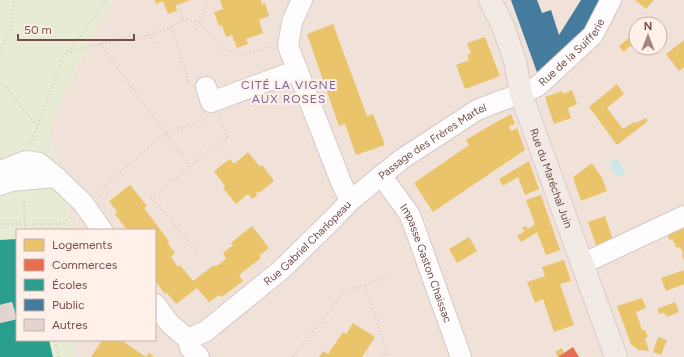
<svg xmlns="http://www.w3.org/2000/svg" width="684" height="357" font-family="Figtree,sans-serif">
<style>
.residential{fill:#f1e2d9;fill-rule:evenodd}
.green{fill:#e7ebd4}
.water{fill:#cbe8e4}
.homes{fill:#e9c46a}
.shops{fill:#e76f51}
.schools{fill:#2a9d8f}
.public{fill:#457b9d}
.building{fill:#e2d5d1}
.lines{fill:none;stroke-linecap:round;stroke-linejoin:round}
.minor-casing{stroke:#d4c9c6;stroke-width:22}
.major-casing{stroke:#d8cbc8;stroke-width:24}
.path{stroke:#d8ccc9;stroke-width:2.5;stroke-dasharray:1 3;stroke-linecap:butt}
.minor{stroke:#fefcfc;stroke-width:20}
.major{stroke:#f2eae4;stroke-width:22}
.labels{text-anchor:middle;stroke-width:4;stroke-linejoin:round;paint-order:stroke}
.street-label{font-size:11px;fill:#744f49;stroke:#fff1e9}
.neighbourhood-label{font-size:12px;letter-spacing:1px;fill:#7b6597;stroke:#fff1e9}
</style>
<rect width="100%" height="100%" fill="#f6eee9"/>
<!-- residential -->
<path class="residential" d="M115,0H684V357H76V340H155V230H72V220L49,129L90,41ZM636,24H660V48H636Z"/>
<!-- green -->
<path class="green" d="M0,0H115L90,41L49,129L72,220V230H17V340H76V357H0Z"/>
<!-- water -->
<path class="water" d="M617,158L626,173L618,177L609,163Z"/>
<!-- homes -->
<path class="homes" d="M155,0H191L176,5L177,11L168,14L163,1L156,4Z
M220,0H261L262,4L265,3L269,16L259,20L263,33L246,39L248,44L237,48L232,35L226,37L222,25L219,26L214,12L223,9Z
M635,0H654L646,9Z
M333,24L367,116L373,114L385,145L356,155L345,124L339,126L307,34Z
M485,37L500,76L465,89L456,65L469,60L467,55L471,53L467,43Z
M629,38L634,43L623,52L619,46Z
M684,40V67L679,71L666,54Z
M617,84L624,94L607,108L623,129L634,122L635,123L646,118L648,121L617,145L589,107Z
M572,90L577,104L568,108L571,118L554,124L545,97L562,91L563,94Z
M511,114L515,124L509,126L511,131L517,128L525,150L433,212L414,183L469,145L466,140L484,129Z
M248,152L260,167L262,165L274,181L259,193L258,191L256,193L258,195L252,199L248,194L236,204L223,188L225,186L214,171L230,159L234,164Z
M529,161L539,189L525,195L518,177L503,186L499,179Z
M592,163L602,178L607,191L581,201L573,177Z
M130,185L147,206L144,208L169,241L167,242L175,253L171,257L178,267L180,265L193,281L214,265L215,267L226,259L223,253L233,245L231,243L252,226L269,248L259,256L261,258L239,275L243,281L222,297L219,295L209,302L197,288L176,304L167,293L165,294L155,281V230H127L115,214L117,212L109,201Z
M541,195L560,250L546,255L537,232L521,242L517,236L525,231L522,228L526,226L528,229L535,224L526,200Z
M605,216L614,243L598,251L588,222Z
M684,227V260L682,256L683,253L680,247L677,248L672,239L670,241L666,231Z
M469,237L477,251L457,263L449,249Z
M564,260L571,281L560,284L574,325L554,332L543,299L535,303L527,282L545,276L542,267Z
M684,270V284L666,291L661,278Z
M642,298L646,308L636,312L642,330H645L648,337L645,338L649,351L638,350L631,344L617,306Z
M675,302L679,312L667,317L664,313L659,314L657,309Z
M353,323L375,337L362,357H319L323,351L328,354L343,332L346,334Z
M658,337L667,340L661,355L653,352Z
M102,340H121L146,357L149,353L154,357H91Z
M562,348L564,353L558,357L555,352Z"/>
<!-- shops -->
<path class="shops" d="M573,347L579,357H558Z"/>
<!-- schools -->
<path class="schools" d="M17,239V317H16L12,302L0,305V240Z
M17,319V340H49L53,357H0V323Z"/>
<!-- public -->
<path class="public" d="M511,0H537L542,13L551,10L559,35L581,0H603L586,35L538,75Z"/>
<!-- building -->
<path class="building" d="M12,302L17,319L0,323V305Z"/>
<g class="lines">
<defs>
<g id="minor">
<path d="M206,87L211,102L298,70"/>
<path d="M0,171L26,161L39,163L56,177L83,203L102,230"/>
<path id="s1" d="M381,175L410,215L461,357"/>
<path d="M0,185L11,181L56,177"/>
<path id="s2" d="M350,201L402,159L477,110L500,101L521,94L538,86L593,35L611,0"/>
<path d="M582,264L684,216"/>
<path d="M155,304L170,324L188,339L190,348L199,357"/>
<path id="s3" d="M188,339L206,331L282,269L335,217L350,201L341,182L288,46L292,22L302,0"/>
</g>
<g id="major">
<path id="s4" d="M490,0L503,26L515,61L521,94L616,357"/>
</g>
</defs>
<!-- minor casing -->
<use href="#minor" class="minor-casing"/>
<!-- major casing -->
<use href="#major" class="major-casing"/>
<!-- path -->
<path class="path" d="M183,19L199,22L225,50L243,55L272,46
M171,27L189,82
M195,29L199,22L209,0
M150,34L153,43
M100,44L190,166
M0,52L11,26L14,0
M67,53L133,35L135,40L171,27L183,19L179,4
M0,82L7,88L37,125
M31,144L62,60L107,0
M96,193L166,133L206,119
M24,197L25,224L26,230
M0,224H63L72,215
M198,253L152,197L227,137L219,117
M365,285L387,353L384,357
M55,340L59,357
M293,357L344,292L391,276"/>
<!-- minor -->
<use href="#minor" class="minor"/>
<!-- major -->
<use href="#major" class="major"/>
</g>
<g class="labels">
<!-- street labels -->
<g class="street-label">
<text dy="4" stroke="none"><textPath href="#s2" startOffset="270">Rue de la Suifferie</textPath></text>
<text dy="4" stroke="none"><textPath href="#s2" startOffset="102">Passage des Frères Martel</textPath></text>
<text dy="4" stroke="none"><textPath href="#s4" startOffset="189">Rue du Maréchal Juin</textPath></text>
<text dy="4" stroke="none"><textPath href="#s3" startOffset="154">Rue Gabriel Charlopeau</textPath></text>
<text dy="4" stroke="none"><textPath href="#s1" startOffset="100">Impasse Gaston Chaissac</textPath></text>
</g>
<!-- neighbourhood labels -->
<g class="neighbourhood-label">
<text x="289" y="89">CITÉ LA VIGNE<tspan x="289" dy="14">AUX ROSES</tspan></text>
</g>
</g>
<!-- legend -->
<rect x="16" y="229" width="140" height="112" fill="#fff1e9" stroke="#c7b0a9"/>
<rect x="24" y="239" width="20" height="12" fill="#e9c46a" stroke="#c7b0a9"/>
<text x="52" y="249" font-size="12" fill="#744f49">Logements</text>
<rect x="24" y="259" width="20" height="12" fill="#e76f51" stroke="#c7b0a9"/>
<text x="52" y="269" font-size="12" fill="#744f49">Commerces</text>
<rect x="24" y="279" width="20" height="12" fill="#2a9d8f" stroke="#c7b0a9"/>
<text x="52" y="289" font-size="12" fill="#744f49">Écoles</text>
<rect x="24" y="299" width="20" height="12" fill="#457b9d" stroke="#c7b0a9"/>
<text x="52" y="309" font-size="12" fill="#744f49">Public</text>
<rect x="24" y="319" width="20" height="12" fill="#e2d5d1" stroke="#c7b0a9"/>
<text x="52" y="329" font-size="12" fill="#744f49">Autres</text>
<!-- north arrow -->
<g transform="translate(648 36)"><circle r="19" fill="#fff1e9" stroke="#c7b0a9"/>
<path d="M0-3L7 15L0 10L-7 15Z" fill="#a28781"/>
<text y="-6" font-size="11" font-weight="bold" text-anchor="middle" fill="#744f49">N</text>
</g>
<!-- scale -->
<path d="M18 34v6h116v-6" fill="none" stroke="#744f49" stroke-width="2"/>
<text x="24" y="34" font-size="12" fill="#744f49" stroke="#fff1e9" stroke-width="3" paint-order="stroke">50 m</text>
</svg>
